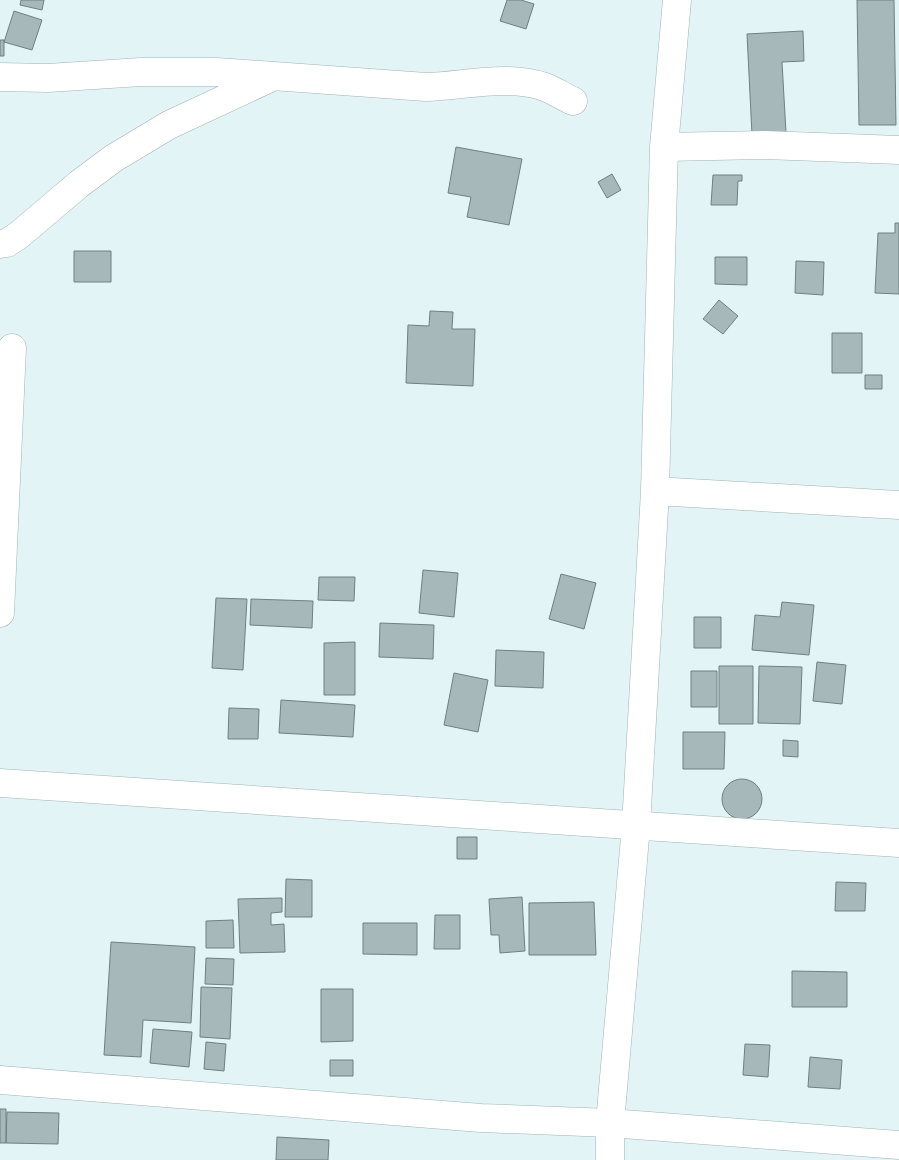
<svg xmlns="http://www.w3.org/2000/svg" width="899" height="1160" font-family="'Libre Baskerville',serif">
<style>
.building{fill:#a7b8ba;stroke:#708082}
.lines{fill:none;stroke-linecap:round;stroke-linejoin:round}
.street-casing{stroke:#a2b2b4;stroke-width:29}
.street{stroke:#fff;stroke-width:28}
</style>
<rect width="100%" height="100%" fill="#e2f4f6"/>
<!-- building -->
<path class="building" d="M21,0H44L42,10L20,5Z
M507,0H521L534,4L526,29L500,21Z
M857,0H894L896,125H859Z
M14,11L42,20L32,50L4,42Z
M803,31L804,61L782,62L786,133L752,135L747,34Z
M0,40H4V56H0Z
M456,147L522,159L509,225L467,217L471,197L448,193Z
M612,174L621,190L607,198L598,182Z
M713,175H742V181H738L737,205H711Z
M895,223H899V294L875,293L878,233H895Z
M74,251H111V282H74Z
M715,257H747V285L715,284Z
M796,261L824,262L823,295L795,293Z
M719,300L738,316L723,334L703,319Z
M430,311L453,312L452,329H475L473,386L406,383L408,325L429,326Z
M832,333H862V373H832Z
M865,375H882V389H865Z
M423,570L458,573L454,617L419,613Z
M561,574L596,583L584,629L549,619Z
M319,577H355L354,601L318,600Z
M216,598L247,599L243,670L212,668Z
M251,599L313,601L312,628L250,625Z
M782,602L814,605L809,655L752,650L755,615L780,617Z
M694,617H721V648H694Z
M380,623L434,625L433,659L379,657Z
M355,642V695H324V643Z
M496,650L544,652L543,688L495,686Z
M817,662L846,665L842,704L813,701Z
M719,666H753V724H719Z
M759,666L802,667L800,724L758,723Z
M691,671H717V707H691Z
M454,673L488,680L478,732L444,725Z
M281,700L355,705L353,737L279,733Z
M229,708L259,709L258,739H228Z
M683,732H725L724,769H683Z
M783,740L798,741V757L783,756Z
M722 799a20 20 0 1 1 40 0a20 20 0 1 1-40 0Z
M457,837H477V859H457Z
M286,879L312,880V917H285Z
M836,882L866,883L865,911H835Z
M522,897L525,951L500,953L499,935H491L489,899Z
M282,898V912L271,913V925L284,924L285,952L240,953L238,899Z
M594,902L596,955H529V903Z
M435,915H460V949H434Z
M233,920L234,948H206V921Z
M363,923H417V955L363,954Z
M111,942L195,947L191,1023L143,1020L141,1057L104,1055Z
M206,958L234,959L233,985L205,984Z
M792,971L847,972V1007H792Z
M201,987L232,988L230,1039L200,1037Z
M321,989H353V1041L321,1042Z
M153,1029L192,1032L189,1067L150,1063Z
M206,1042L226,1044L224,1071L204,1069Z
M745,1044L770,1045L768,1077L743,1075Z
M810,1057L842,1060L840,1089L808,1087Z
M330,1060H353V1076H330Z
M0,1109H6V1143H0Z
M7,1112L59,1113L58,1144L6,1143Z
M277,1137L329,1140L328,1160H276Z"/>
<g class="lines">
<defs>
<path id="street" d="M0,77L48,78L141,72H217L426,87C464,86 507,74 545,87C555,91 564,97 573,101
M664,147L765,145L899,150
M0,244L7,243L19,235L79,184L114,158L169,125L272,77
M655,491L899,505
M0,613L12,348
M0,783L899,843
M0,1080L481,1118L610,1123L899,1145
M610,1160V1123L636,826L655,491L664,147L677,0"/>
</defs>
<!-- street casing -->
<use href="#street" class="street-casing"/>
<!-- street -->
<use href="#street" class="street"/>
</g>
</svg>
